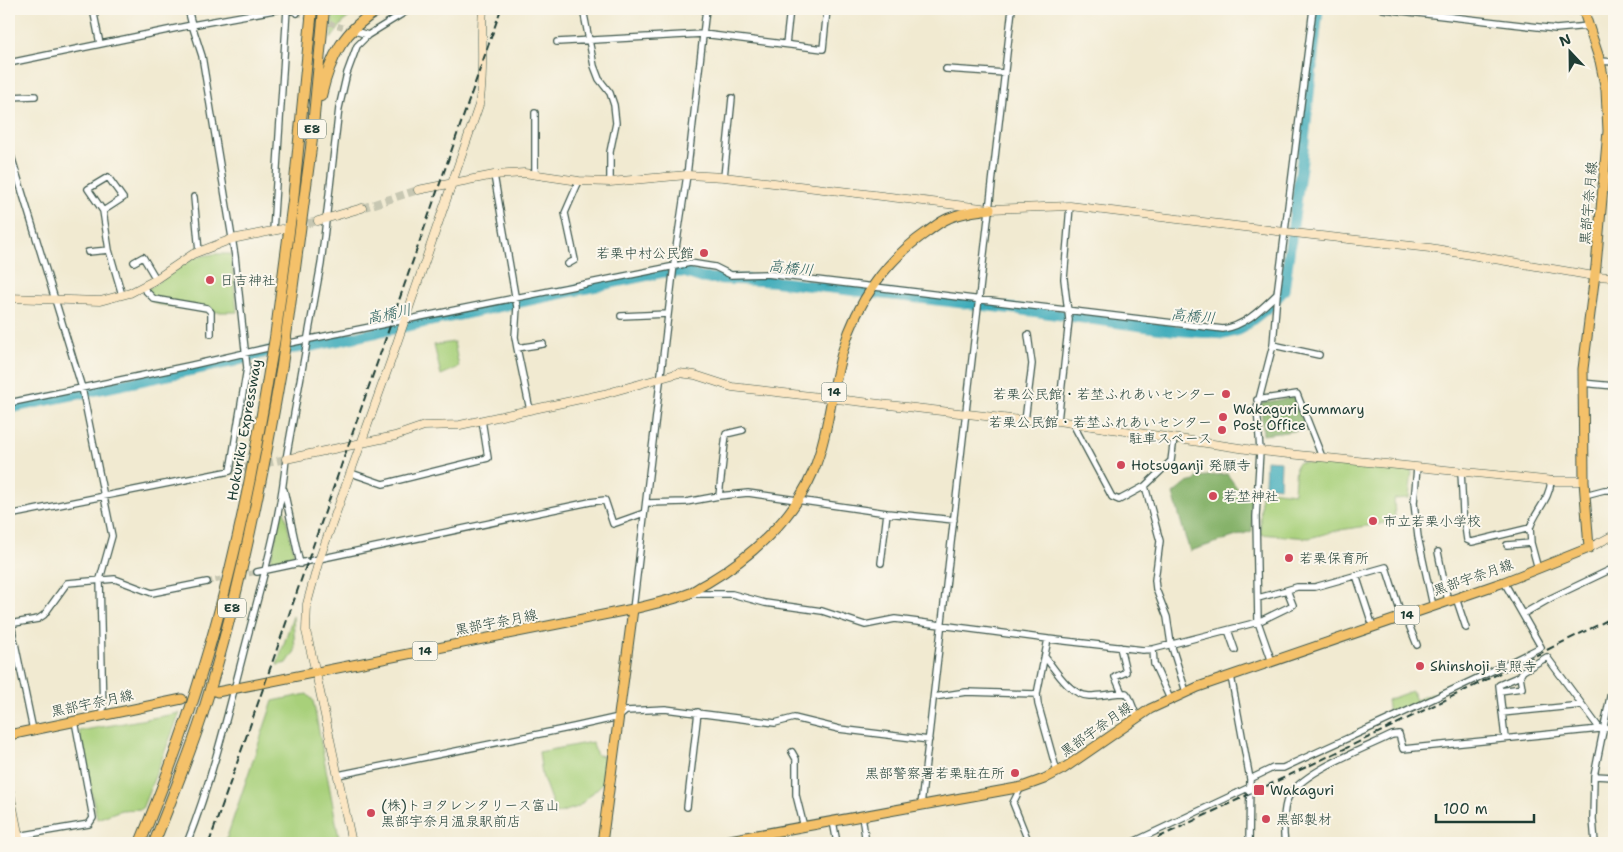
<svg xmlns="http://www.w3.org/2000/svg" width="1623" height="852" font-family="'Shantell Sans','Klee One',sans-serif">
<style>
.green{fill:#a8d07a;stroke:#648657}
.forest{fill:#86b26a;stroke:#52784f}
.water{fill:#3dabba;stroke:#2e7477}
.lines{fill:none;stroke-linecap:round;stroke-linejoin:round}
.stream{stroke:#3dabba;stroke-width:2}
.river{stroke:#3dabba;stroke-width:11}
.street-tunnel{stroke:#c7c7b2;stroke-width:5.5;stroke-dasharray:5.5 3;stroke-linecap:butt}
.secondary-tunnel{stroke:#c7c7b2;stroke-width:8;stroke-dasharray:8 4;stroke-linecap:butt}
.street-casing{stroke:#3e574c;stroke-width:8}
.secondary-casing{stroke:#3e574c;stroke-width:9}
.primary-casing{stroke:#3e574c;stroke-width:11}
.highway-casing{stroke:#3e574c;stroke-width:12}
.street{stroke:#fff;stroke-width:5.5}
.secondary{stroke:#fbe6c3;stroke-width:8}
.primary{stroke:#f4c16a;stroke-width:9}
.highway{stroke:#f4c16a;stroke-width:10}
.rail{stroke:#1f3d34;stroke-width:2;stroke-dasharray:8 4;stroke-linecap:butt}
.highway-bridge-casing{stroke:#3e574c;stroke-width:12;stroke-linecap:butt}
.highway-bridge{stroke:#f4c16a;stroke-width:10}
.poi-dot{fill:#d1495b;stroke:#fbf7ec;stroke-width:2}
.labels{text-anchor:middle;stroke-width:4;stroke-linejoin:round;paint-order:stroke}
.shield{fill:#fbf7ec;stroke:#61756b;stroke-width:1}
.shield-label{font-size:12px;font-weight:bold;fill:#1f3d34}
.street-label{font-size:14px;fill:#1f3d34;stroke:#fbf7ec}
.poi-label{font-size:14px;fill:#1f3d34;stroke:#fbf7ec;text-anchor:start}
.water-label{font-size:15px;font-style:italic;fill:#285e5c;stroke:#fbf7ec}
</style>
<rect width="100%" height="100%" fill="#fbf7ec"/>
<filter id="ink" filterUnits="userSpaceOnUse"><feTurbulence type="fractalNoise" baseFrequency=".02" numOctaves="2"/><feDisplacementMap in="SourceGraphic" scale="10" xChannelSelector="R" yChannelSelector="G"/><feConvolveMatrix kernelMatrix="1 2 1 2 8 2 1 2 1" color-interpolation-filters="sRGB"/></filter>
<filter id="wash" filterUnits="userSpaceOnUse"><feTurbulence type="fractalNoise" baseFrequency=".0096" numOctaves="4" result="noise"/><feDisplacementMap in="SourceGraphic" scale="20" xChannelSelector="R" yChannelSelector="G"/><feGaussianBlur stdDeviation="1.12" result="paint"/><feColorMatrix in="noise" values="0 0 0 0 0 0 0 0 0 0 0 0 0 0 0 0 0 1.4 0 .05"/><feComposite in="paint" operator="in"/></filter>
<g filter="url(#wash)">
<rect width="100%" height="100%" fill="#f1ead1"/>
<!-- green -->
<path class="green" d="M333,9H360L344,21L331,39Z
M214,254H231L237,312H213L155,304L143,292L195,257Z
M454,342L459,367L441,375L434,345Z
M1300,462L1412,471L1409,498L1394,499L1395,519L1392,522L1340,530L1309,538L1260,534L1261,489L1294,493L1296,465Z
M283,505L295,558L270,564Z
M293,616L295,651L287,663L277,665Z
M1412,691L1416,700L1433,693L1434,695L1389,716L1387,700Z
M307,694L313,700L340,843H225L273,701Z
M180,713L142,809L121,810L97,819L79,731Z
M592,742L597,755L604,756L608,778L578,807L556,814L542,775L539,752Z"/>
<!-- forest -->
<path class="forest" d="M1295,397L1308,429L1263,435L1261,403Z
M1227,474L1243,496L1253,494L1252,531L1190,551C1183,532 1179,513 1173,494L1186,483L1195,481L1198,477Z"/>
<!-- water -->
<path class="water" d="M1266,460L1281,461L1280,487L1265,485Z"/>
<g class="lines">
<!-- stream -->
<path class="stream" d="M1024,838L1026,843"/>
<!-- river -->
<path class="river" d="M9,408L235,361L270,351L312,346L663,272H684L702,278L771,281L1024,310L1172,330L1224,334L1239,330L1270,306L1284,290L1302,160L1318,9"/>
</g>
</g>
<g filter="url(#ink)">
<g class="lines">
<!-- street-tunnel -->
<path class="street-tunnel" d="M297,13L355,31
M207,582L257,572"/>
<!-- secondary-tunnel -->
<path class="secondary-tunnel" d="M362,208L418,190
M296,226L318,221
M230,471L286,459"/>
<defs>
<path id="street" d="M93,9L100,44
M290,9L297,13
M583,9L594,66L599,79L610,93L614,105L616,123L610,152V182
M1383,9L1556,29L1589,26
M358,32L368,35
M557,42L703,34L823,49L827,9
M786,44L790,9
M9,48V63
M1600,61L1614,62
M9,63L192,25L280,9
M946,69L1005,73
M9,97L35,96
M9,149L82,388L112,536L100,579L103,715
M535,174V113
M9,175L16,173
M494,175L517,307L515,337L517,348
M1604,176L1614,178
M724,177L732,98
M194,197L199,252
M103,211L123,198L108,177L88,189L103,211L109,250
M273,231L287,9
M88,252L109,250L122,295
M134,262L143,257L156,279
M568,264L575,260L565,213L579,181
M142,287L154,299L207,308L211,312V334
M621,316L668,314
M285,344L690,263L715,267L731,275L767,274L1223,329C1245,326 1261,309 1277,294
M1273,345L1319,355
M9,363V366
M1582,383L1614,386
M1257,400L1297,394L1322,457
M9,403L188,366L276,346
M530,410L517,348L543,344
M1025,421L1032,364L1028,335
M1058,421L1069,320L1064,279L1070,206
M1073,424L1112,497L1119,500L1145,486
M1174,438L1171,461L1145,486L1160,541L1155,580L1156,589L1167,617L1171,644L1186,692
M1417,467L1414,503L1418,537L1433,606
M1461,471L1463,512L1467,540L1472,542L1530,528C1535,511 1550,500 1551,480
M351,473L383,484L488,458L482,420
M284,490L300,564
M1585,495L1604,490H1614
M719,496L726,434L743,430
M646,503L686,502L719,496L748,493L887,513
M9,515L230,471L247,368L235,256L202,56L192,25L188,9
M1531,543L1538,569
M1507,545L1531,543L1530,528
M1438,552L1448,601
M881,563L887,513L954,520
M257,572L590,502L605,500L613,524L644,513
M1356,575L1373,627
M1287,590L1297,587H1315L1386,567L1402,617
M691,594H732L765,603L822,611L865,625L895,619L1048,639L1143,650L1153,649L1258,622L1293,605L1287,590L1258,598
M1456,598L1466,628
M633,609L676,248L687,175L706,9
M1523,614L1551,598L1614,568
M1405,615L1417,645
M9,624L38,619L44,615L67,583L115,579L152,593L207,582
M11,624L33,730
M1228,630L1235,650
M1120,647L1126,672L1115,677L1122,693
M1153,649L1154,664L1170,699
M1045,657C1056,671 1070,695 1089,696C1101,696 1114,693 1126,693L1129,697L1137,717
M1272,662L1258,622L1256,517L1260,451L1257,407L1273,345L1277,294L1313,9
M1231,676L1250,779L1249,843
M1500,691L1522,688L1520,676
M1037,694L1038,704L1057,772
M934,697L966,692L1037,694L1048,639
M1502,713L1582,705
M1505,738L1499,685L1520,676L1523,671L1547,657L1600,729L1614,728
M792,752L796,759V795L804,827
M338,775L574,727L619,717L626,711L665,709L775,723L794,718L839,729L929,740
M1594,776L1614,777
M1250,779L1273,768H1283C1369,728 1456,690 1541,647L1504,582
M1019,788V791L1013,803L1029,843
M921,805L1012,9
M687,807L698,712
M862,816L866,843
M833,821L837,843
M765,834L766,843
M9,841L19,840L24,835L89,824L93,818L75,721
M187,843C212,780 228,713 245,647C261,585 280,523 286,459L321,264L339,108L347,73L357,46L368,35L410,9
M1131,843L1250,787
M1285,843C1283,832 1283,808 1288,798C1300,772 1366,748 1392,735L1399,734L1403,749L1600,729
M1595,843L1593,819L1594,776L1614,677"/>
<path id="secondary" d="M418,190L494,175L524,173L579,181L610,182L687,175L724,177L990,209L1070,206L1285,232L1430,248L1594,276L1614,277
M318,221L362,208
M9,298L100,301L130,293L153,281L193,254L232,239L282,229
M286,459L395,436L424,426L460,425L604,394L679,373L695,375L732,387L1020,420L1058,421L1260,451L1554,481H1584
M1589,548L1614,535
M9,788L20,843
M352,843L316,673L306,631L307,604L319,560L390,363L479,105C485,73 480,41 483,9"/>
<path id="primary" d="M217,692L633,609C651,604 670,601 688,594C694,591 701,586 707,583C751,557 793,519 813,472C829,433 831,390 843,350C857,302 886,260 927,232C934,227 941,221 949,218C962,212 976,211 990,209
M9,735L182,699
M602,843L633,609
M713,843L1022,787L1044,779L1063,769L1150,709L1198,687L1504,582L1589,548L1584,481L1583,369L1596,266L1608,131L1606,90L1600,61L1583,9"/>
<path id="highway" d="M321,96C330,57 344,29 380,9
M286,336L311,148L324,9
M275,338L293,201L312,9
M140,843C164,785 186,726 204,665C234,567 254,467 270,366
M154,843C171,801 188,759 202,716C238,601 262,483 282,365"/>
</defs>
<!-- street casing -->
<use href="#street" class="street-casing"/>
<!-- secondary casing -->
<use href="#secondary" class="secondary-casing"/>
<!-- primary casing -->
<use href="#primary" class="primary-casing"/>
<!-- highway casing -->
<use href="#highway" class="highway-casing"/>
<!-- street -->
<use href="#street" class="street"/>
<!-- secondary -->
<use href="#secondary" class="secondary"/>
<!-- primary -->
<use href="#primary" class="primary"/>
<!-- highway -->
<use href="#highway" class="highway"/>
<!-- rail -->
<path class="rail" d="M209,843L501,9
M1147,843L1384,730L1614,617"/>
<defs>
<path id="highway-bridge" d="M282,365L286,336
M270,366L275,338"/>
</defs>
<!-- highway-bridge casing -->
<use href="#highway-bridge" class="highway-bridge-casing"/>
<!-- highway-bridge -->
<use href="#highway-bridge" class="highway-bridge"/>
</g>
</g>
<!-- markers -->
<g class="poi-dot">
<circle cx="704" cy="253" r="5"/>
<circle cx="210" cy="280" r="5"/>
<circle cx="1226" cy="394" r="5"/>
<circle cx="1223" cy="417" r="5"/>
<circle cx="1222" cy="430" r="5"/>
<circle cx="1121" cy="465" r="5"/>
<circle cx="1213" cy="496" r="5"/>
<circle cx="1373" cy="521" r="5"/>
<circle cx="1289" cy="558" r="5"/>
<circle cx="1420" cy="666" r="5"/>
<circle cx="1015" cy="773" r="5"/>
<rect x="1253" y="784" width="12" height="12" rx="2.5"/>
<circle cx="371" cy="813" r="5"/>
<circle cx="1266" cy="819" r="5"/>
</g>
<g class="labels">
<!-- shield labels -->
<g class="shield">
<rect x="298" y="119.5" width="28" height="19" rx="4"/>
<rect x="821.5" y="382.5" width="25" height="19" rx="4"/>
<rect x="218" y="598.5" width="28" height="19" rx="4"/>
<rect x="1394.5" y="605.5" width="25" height="19" rx="4"/>
<rect x="412.5" y="641.5" width="25" height="19" rx="4"/>
</g>
<g class="shield-label">
<text x="312" y="133">E8</text>
<text x="834" y="396">14</text>
<text x="232" y="612">E8</text>
<text x="1407" y="619">14</text>
<text x="425" y="655">14</text>
</g>
<!-- street labels -->
<g class="street-label">
<text transform="translate(1588 203) rotate(-85)" y="5">黒部宇奈月線</text>
<text transform="translate(244 430) rotate(-80)" y="5">Hokuriku Expressway</text>
<text transform="translate(1473 577) rotate(-19)" y="5">黒部宇奈月線</text>
<text transform="translate(496 622) rotate(-11)" y="5">黒部宇奈月線</text>
<text transform="translate(92 703) rotate(-12)" y="5">黒部宇奈月線</text>
<text transform="translate(1096 729) rotate(-35)" y="5">黒部宇奈月線</text>
</g>
<!-- poi labels -->
<g class="poi-label">
<text x="694" y="258" text-anchor="end">若栗中村公民館</text>
<text x="220" y="285">日吉神社</text>
<text x="1216" y="399" text-anchor="end">若栗公民館・若埜ふれあいセンター</text>
<text x="1233" y="414">Wakaguri Summary<tspan x="1233" dy="16">Post Office</tspan></text>
<text x="1212" y="427" text-anchor="end">若栗公民館・若埜ふれあいセンター<tspan x="1212" dy="16">駐車スペース</tspan></text>
<text x="1131" y="470">Hotsuganji 発願寺</text>
<text x="1223" y="501">若埜神社</text>
<text x="1383" y="526">市立若栗小学校</text>
<text x="1299" y="563">若栗保育所</text>
<text x="1430" y="671">Shinshoji 真照寺</text>
<text x="1005" y="778" text-anchor="end">黒部警察署若栗駐在所</text>
<text x="1270" y="795">Wakaguri</text>
<text x="381" y="810">(株)トヨタレンタリース富山<tspan x="381" dy="16">黒部宇奈月温泉駅前店</tspan></text>
<text x="1276" y="824">黒部製材</text>
</g>
<!-- water labels -->
<g class="water-label">
<text transform="translate(791 268) rotate(6)" y="5">高橋川</text>
<text transform="translate(389 314) rotate(-12)" y="5">高橋川</text>
<text transform="translate(1193 316) rotate(5)" y="5">高橋川</text>
</g>
</g>
<!-- margin -->
<rect width="1623" height="852" fill="none" stroke="#fbf7ec" stroke-width="30"/>
<!-- north arrow -->
<g transform="translate(1570 52) rotate(338)" stroke="#fbf7ec" stroke-width="4" paint-order="stroke">
<path d="M0-4L9 19L0 12L-9 19Z" fill="#1f3d34"/>
<text y="-8" font-size="14" font-weight="bold" text-anchor="middle" fill="#1f3d34">N</text>
</g>
<!-- scale -->
<path d="M1436 814v8h98v-8" fill="none" stroke="#1f3d34" stroke-width="2.5"/>
<text x="1443" y="814" font-size="15" fill="#1f3d34" stroke="#fbf7ec" stroke-width="4" paint-order="stroke">100 m</text>
</svg>
